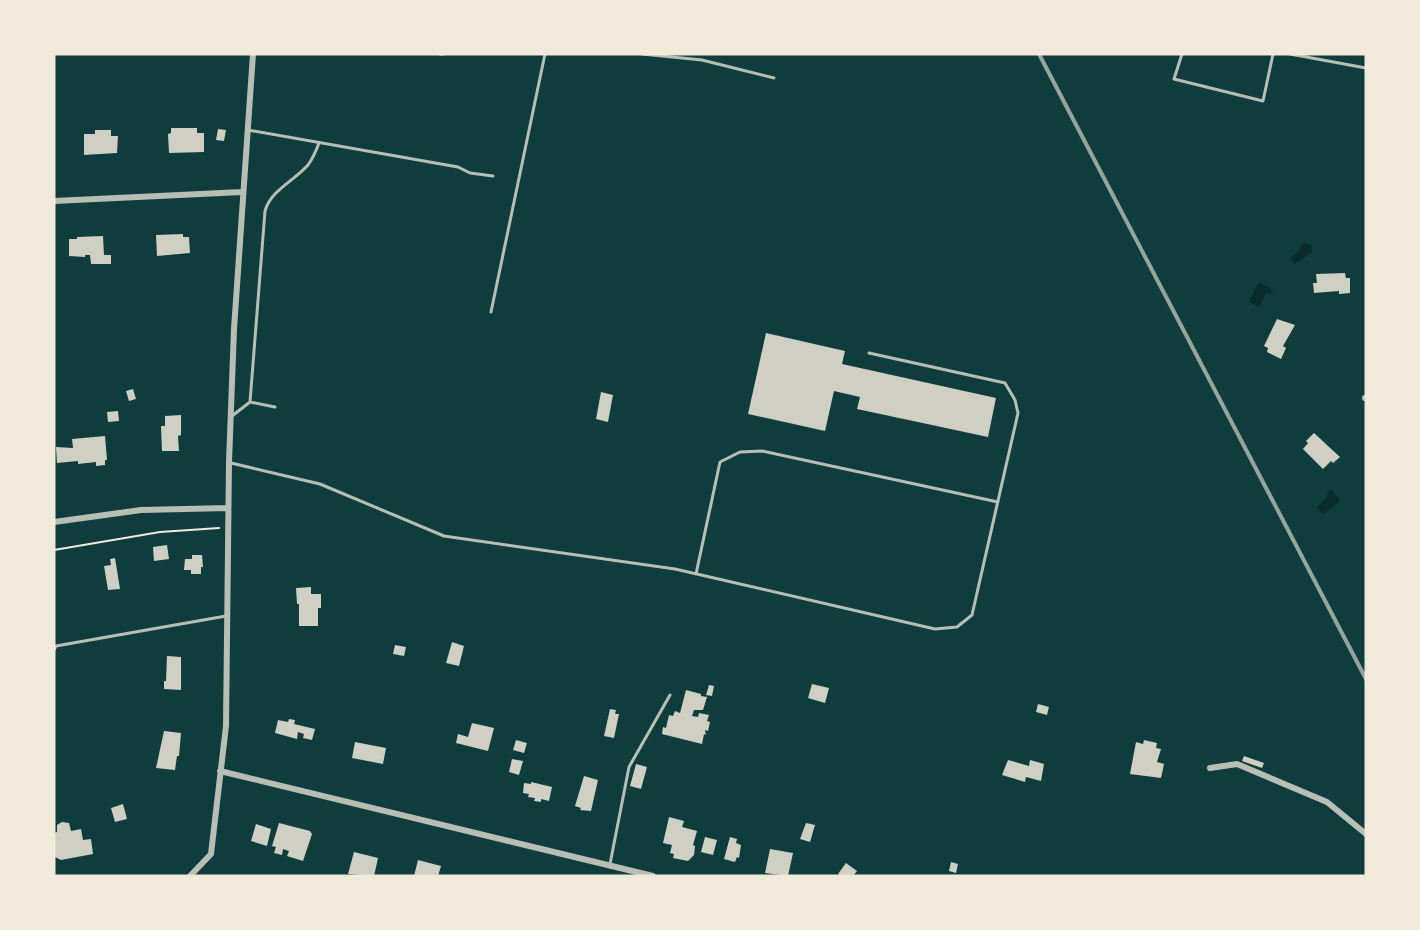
<svg xmlns="http://www.w3.org/2000/svg" width="1420" height="930" font-family="'Work Sans',sans-serif">
<style>
.water{fill:#0a2a2b}
.building{fill:#cfcfc3}
.lines{fill:none;stroke-linecap:round;stroke-linejoin:round}
.path{stroke:#f1e9da;stroke-width:2}
.service{stroke:#b8beb3;stroke-width:3}
.minor{stroke:#b8beb3;stroke-width:6}
.rail{stroke:#97a49c;stroke-width:4}
</style>
<rect width="100%" height="100%" fill="#0f3d3e"/>
<!-- water -->
<path class="water" d="M1303,243L1311,245L1312,252L1295,264L1291,260V257L1298,252Z
M1259,282L1273,290L1270,295L1266,293L1259,307L1249,302Z
M1331,489L1340,501L1323,514L1317,507L1327,498V493Z"/>
<!-- building -->
<path class="building" d="M171,128H197V133H204V152L169,153L168,134L171,133Z
M218,129L226,130L224,141L216,140Z
M95,130H111V136H118L117,153L84,155V134H95Z
M183,234V237H189L190,253L157,256L156,235Z
M103,236L104,255H111V264H91L90,255H85V257L69,256V239H77V237Z
M1345,273L1346,278H1350V293L1339,294V291L1314,293L1313,283H1317L1316,274Z
M1277,319L1295,325L1283,346L1286,348L1281,359L1267,352L1268,348L1264,346Z
M766,333L845,351L842,364L996,398L988,437L857,409L860,397L834,391L825,431L748,414Z
M133,389L136,399L129,401L126,391Z
M601,392L613,395L608,422L596,419Z
M118,411L119,421L108,422L107,412Z
M181,415V435L178,436L179,451H162L161,426H165V416Z
M1314,433L1340,457L1333,463L1331,461L1323,469L1303,449L1308,443L1306,441Z
M105,436L107,460H105V465L96,466V462L78,464V461L57,463L56,447L73,448L72,439Z
M167,545L169,559L154,561L153,547Z
M192,555H202L203,567H201V574H191V570H184L185,559H192Z
M115,558L120,589L108,590L104,566L111,565L110,559Z
M311,587V594H321V608H318V626H299V604H297L296,588Z
M452,642L464,646L459,666L446,663Z
M395,645L406,647L404,656L393,654Z
M167,656L181,657V690L164,689V681H166Z
M812,684L829,688L825,703L808,698Z
M709,685L714,686L712,696L706,695Z
M686,690L701,694V696L707,697L703,710H694L692,716L698,717L699,713L709,715L707,721L710,722L708,731L705,730L706,735L704,734L702,744L662,734L663,727L666,728L669,715L673,716L675,711L680,713Z
M1038,704L1049,707L1047,715L1036,712Z
M610,709L616,710L615,714H619L614,738L604,736Z
M289,719L295,720L294,724L315,729L312,740L303,738L304,734L298,732L297,739L275,733L278,720L288,722Z
M472,723L494,728L488,751L456,743L458,734L468,737Z
M164,731L181,733L179,756H177L175,770L156,768Z
M516,740L527,743L524,753L513,750Z
M1144,740L1157,743L1156,748L1161,749L1157,762L1164,764L1161,778L1130,774L1136,742L1143,744Z
M355,742L386,748L383,764L352,758Z
M1244,756L1264,763L1262,768L1242,761Z
M512,759L523,761L519,775L509,772Z
M1008,760L1029,766L1030,760L1044,764L1041,781L1026,777L1025,782L1002,775Z
M636,764L647,767L641,789L630,786Z
M584,776L598,780L591,811L580,810L581,808L575,806Z
M531,782L552,787L549,801L541,799V802L534,801L535,798L528,797L529,794L523,793L524,783L531,784Z
M123,804L127,819L115,822L111,808Z
M669,817L684,821L682,827L697,831L693,845L695,846L694,855L688,861L673,858L674,854L670,853L672,845L663,843Z
M62,822L69,823L71,831L81,829L83,840L91,839L93,854L61,860L55,857L54,833L57,832V825Z
M279,823L310,831L312,834L303,861L287,856L289,851L283,849L282,855L274,853L276,847L272,846Z
M806,823L815,825L810,842L800,839Z
M256,824L271,829L267,846L251,841Z
M705,837L717,840L713,855L701,852Z
M730,837L737,839L736,843L741,845L739,858L737,857L735,862L724,859Z
M770,849L793,853L788,876L765,873Z
M354,852L378,858L374,876L348,874Z
M418,860L441,866L438,876H414Z
M951,862L958,864L956,873L949,871Z
M846,863L857,871L853,876H841L838,874Z"/>
<g class="lines">
<!-- path -->
<path class="path" d="M54,550L160,532L219,528"/>
<!-- service -->
<path class="service" d="M440,54H443
M642,54L702,60L774,78
M1182,54L1174,79L1263,101L1273,54
M1290,54L1366,68
M248,130L458,167L470,173L493,176
M491,312L545,54
M250,402L275,407
M232,416L250,402L265,211C271,190 294,181 308,165C313,158 316,151 319,143
M231,463L320,484L444,536L675,569L935,629L957,627L972,615L1018,413L1015,400L1005,383L869,353
M696,574L720,462L740,452L762,451L998,502
M54,650L56,646L226,616
M610,864L629,767L670,695"/>
<!-- minor -->
<path class="minor" d="M54,201L242,192
M1365,398H1366
M54,522L141,510L228,508
M1210,768L1237,764L1327,802L1366,834
M220,771L653,876
M190,876L211,854L226,726L229,462L234,329L253,54"/>
<!-- rail -->
<path class="rail" d="M1039,54L1366,679"/>
</g>
<!-- border -->
<rect width="1420" height="930" fill="none" stroke="#f1e9da" stroke-width="111"/>
</svg>
